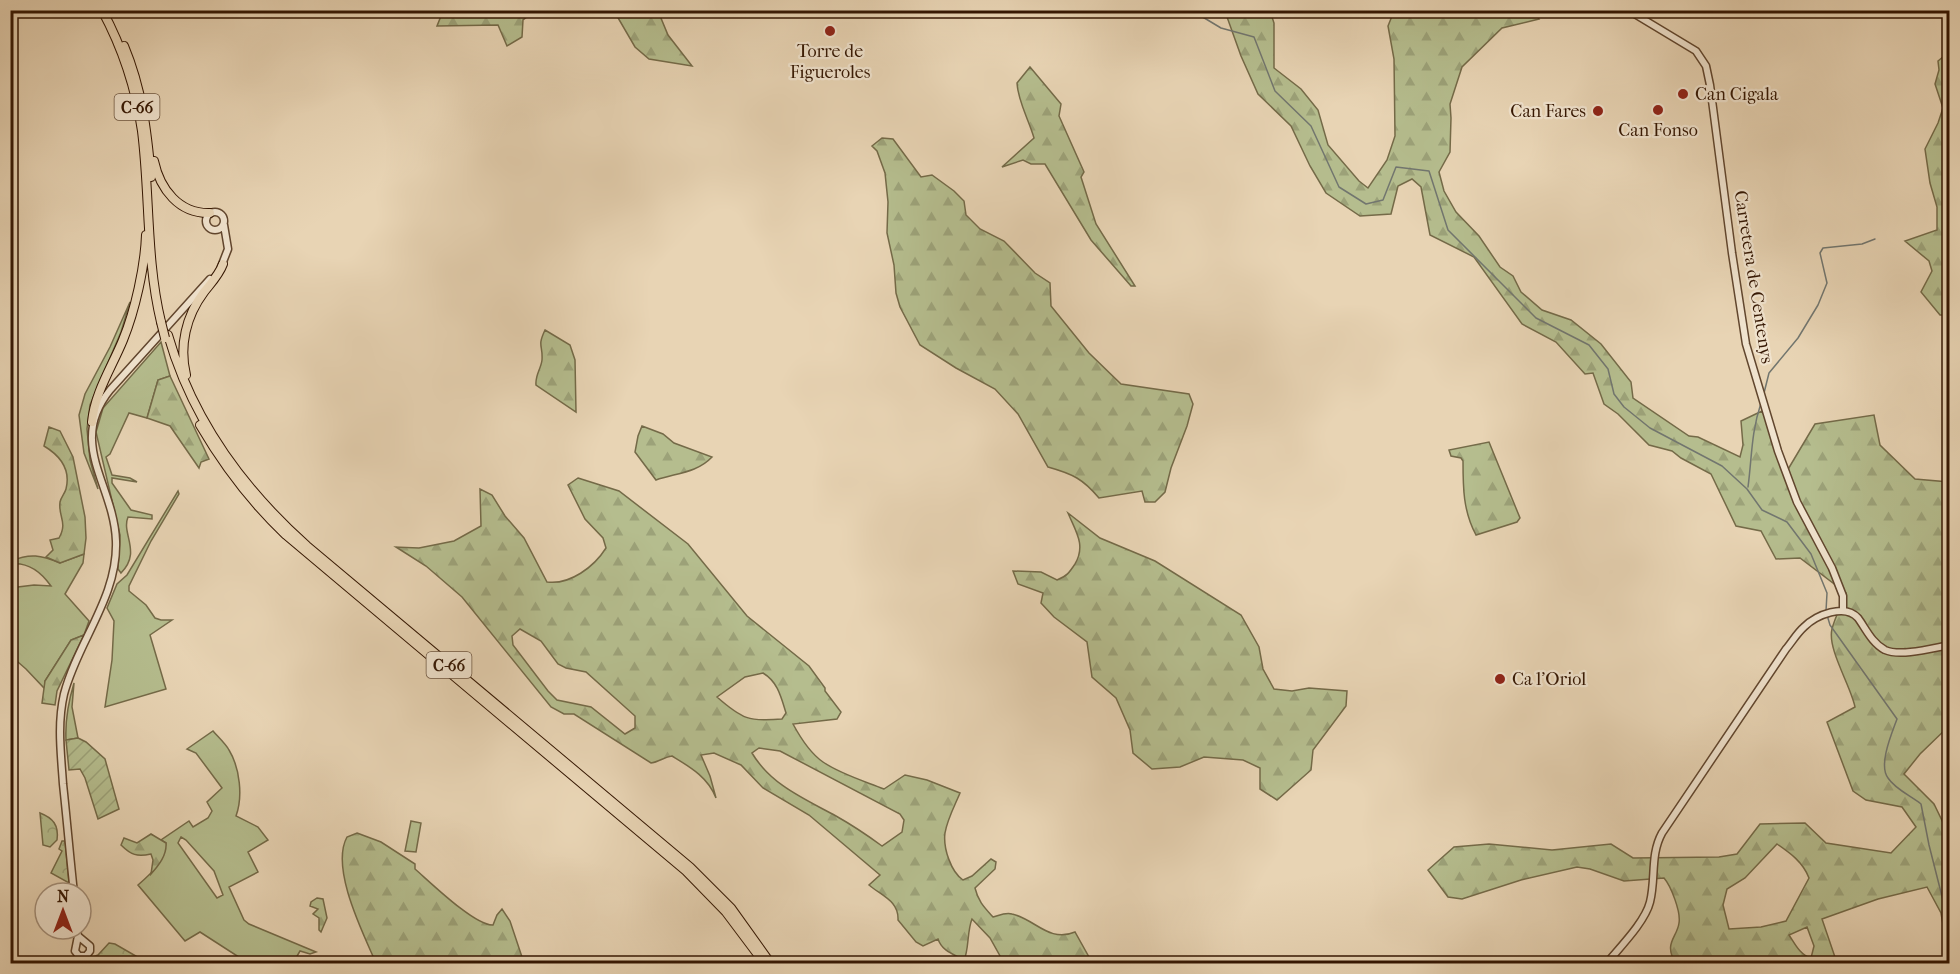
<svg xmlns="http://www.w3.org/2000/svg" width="1960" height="974" font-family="'IM FELL French Canon',serif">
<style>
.grass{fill:#b5bd8e;stroke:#746a48;stroke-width:1.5;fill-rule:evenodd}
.forest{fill:url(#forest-firs);stroke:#746a48;stroke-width:1.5;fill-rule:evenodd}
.park{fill:url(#park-crowns);stroke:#746a48;stroke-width:1.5}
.garden{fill:url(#garden-furrows);stroke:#746a48;stroke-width:1.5}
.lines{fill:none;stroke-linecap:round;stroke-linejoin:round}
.stream{stroke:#72766f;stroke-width:1.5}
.tertiary-casing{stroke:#61462e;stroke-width:9}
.trunk-casing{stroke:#341602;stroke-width:10}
.tertiary{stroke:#f0e3ce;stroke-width:6}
.trunk{stroke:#e8d4b4;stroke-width:8}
.trunk-bridge-casing{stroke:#341602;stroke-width:10;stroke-linecap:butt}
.trunk-bridge{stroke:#e8d4b4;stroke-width:8}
.poi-dot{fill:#8f2418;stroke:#f0e3ce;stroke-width:2}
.labels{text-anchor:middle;stroke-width:4.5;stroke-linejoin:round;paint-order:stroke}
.shield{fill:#f0e3ce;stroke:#6c543f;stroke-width:1.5}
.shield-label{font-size:16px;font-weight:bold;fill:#341602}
.poi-label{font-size:18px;fill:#341602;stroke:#f0e3ce}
.street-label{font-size:18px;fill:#341602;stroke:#f0e3ce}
</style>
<defs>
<pattern id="forest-firs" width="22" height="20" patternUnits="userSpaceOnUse" patternTransform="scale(1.5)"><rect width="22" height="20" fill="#b5bd8e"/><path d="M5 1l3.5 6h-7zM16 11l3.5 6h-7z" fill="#9ca279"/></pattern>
<pattern id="park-crowns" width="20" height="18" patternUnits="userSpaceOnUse" patternTransform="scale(1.5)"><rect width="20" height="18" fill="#b5bd8e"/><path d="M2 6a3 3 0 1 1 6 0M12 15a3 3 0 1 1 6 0" fill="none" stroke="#9ca279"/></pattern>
<pattern id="garden-furrows" width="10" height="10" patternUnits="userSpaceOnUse" patternTransform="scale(1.5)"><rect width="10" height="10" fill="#b5bd8e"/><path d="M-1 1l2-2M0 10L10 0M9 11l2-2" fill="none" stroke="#9ca279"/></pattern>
</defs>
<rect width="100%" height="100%" fill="#e8d4b4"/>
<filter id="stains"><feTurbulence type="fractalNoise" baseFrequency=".00333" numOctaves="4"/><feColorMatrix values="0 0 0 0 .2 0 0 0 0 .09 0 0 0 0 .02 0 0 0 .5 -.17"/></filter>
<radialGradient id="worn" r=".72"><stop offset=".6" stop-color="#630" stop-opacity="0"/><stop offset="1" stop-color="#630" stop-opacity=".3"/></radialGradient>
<!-- grass -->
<path class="grass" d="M130,302L121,332L90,405L87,429L90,460L98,489L84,453L79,415L85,394L110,347Z
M161,342L170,376L158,380L147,418L129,413L110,454L106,457L112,475L130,478L137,482L112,478V483L131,510L152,515V519L128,517C121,534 142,552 121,573L118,569L120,535L96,432L103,408Z
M178,491L179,494L151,541L129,586V591L146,605L155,618L161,620H172L150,635L166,689L105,707L112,660L114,621L107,608L117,584L127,575Z
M84,554L83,563L65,594L89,621L84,635L71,640L45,681V689L26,669L11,656L10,588L34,585L51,586C41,572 29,562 11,564V561C30,553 41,555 60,563Z
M74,683L72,707L78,738L66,740C65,720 68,703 74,683Z
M213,731C218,737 225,743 229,750C240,768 243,797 236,816L258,827L268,840L248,852L258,872L229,887L244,920L249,924L316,952L310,954L300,951L293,963H248L200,932L185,941L138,885C153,872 163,863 166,843L161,840L189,821L193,827L208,818L212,811L207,802L222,788L196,753L187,749ZM181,837L186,840L214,871L223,895L217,898L178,843Z
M411,821L421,823L416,852L405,851Z"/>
<!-- forest -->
<path class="forest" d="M1528,10L1535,14L1539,19L1502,28L1462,67L1450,104L1451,118L1450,152L1439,172L1444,191L1456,212L1479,236L1500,267L1513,276L1521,292L1542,310L1571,320L1601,344L1631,382L1633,398L1689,436L1698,437L1740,457L1743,445L1741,421L1762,411L1777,436L1787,471L1815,424L1874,415L1880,445L1915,479L1949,482V726L1920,754L1904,774L1934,804L1949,835V959L1941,913L1927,887L1878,899L1822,919L1837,963L1676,964C1663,943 1677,938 1679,923C1681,912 1671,886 1664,878L1624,881L1590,869L1577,867L1521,880L1462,899L1448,897L1428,870L1454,847L1489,844L1552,850L1611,844L1633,858L1719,857L1737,854L1760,824L1805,823L1826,843L1891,853L1916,827L1902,807L1866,800L1853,791L1827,722L1855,707C1851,686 1827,649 1832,629C1835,617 1842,604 1846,593L1800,558L1776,559L1761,531L1736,526L1711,474L1681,458L1672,451L1649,445L1618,414L1604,404L1593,373L1585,374L1556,342L1522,324L1474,257L1430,235L1421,187L1412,179L1398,186L1391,214L1360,216L1326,193L1310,166L1291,126L1258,94L1241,56L1227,17L1228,11H1270L1274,23V68L1301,89L1318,110L1328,145L1359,181L1368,188L1387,160L1395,136L1394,59L1388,26L1394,11ZM1777,844C1790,853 1803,862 1809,878L1786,921L1761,927L1729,929L1723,905L1727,889L1745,878ZM1807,927L1814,946L1811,958C1800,955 1795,944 1789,935Z
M443,11V10L535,11L523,20L522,37L507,46L498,25L437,26Z
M614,11H658L668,35L692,66L649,59L635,47Z
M1949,52L1950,315H1940L1921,292L1932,271L1929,261L1905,241L1937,230V207L1930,183L1925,149L1938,123L1943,108L1935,84L1939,70L1938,61Z
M1030,67L1061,104L1059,116L1084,172L1081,177L1096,224L1135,286H1131L1091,240L1045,164H1031L1023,160L1002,167L1034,138C1029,120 1018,102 1017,83Z
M882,138L893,139L921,177L932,175L954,191L964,201L966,215L980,229L1004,241L1035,273L1050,283L1051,306L1089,353L1121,384L1189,394L1193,404L1187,426L1171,468L1165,492L1155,502H1145L1142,491L1099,498C1083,479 1073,474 1048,467L1018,414L995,389L956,368L920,345L900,307L896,293L894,265L887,233L888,202L885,173L877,151L872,146Z
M545,330L570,345L575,360L576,412L536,385C535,375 541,369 542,360C543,344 537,347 545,330Z
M170,376L209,459L201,462L199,468L170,426L147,418L158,380Z
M642,426L663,434L674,443L712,457C697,473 676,473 656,480L635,452L638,436Z
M49,427L60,431L73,457L85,517L86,538L84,554L60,563L46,557L53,550L50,540L59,538C68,522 58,517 60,502C61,497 65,493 66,489C71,469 59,455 44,446Z
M1489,442L1520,518L1517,522L1476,535C1463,511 1463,487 1463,461L1461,458L1451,456L1449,450Z
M578,478L619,491L688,544L747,616L809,666L825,688V691L841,712L837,719L793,724C800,737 810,753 823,762C840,774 864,781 884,789L905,775L927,780L960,793C955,805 947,820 945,833C943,848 951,872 963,880L972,876L991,859L996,862L995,869L975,888C978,901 984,907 993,917C1000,915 1006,912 1012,914C1035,919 1049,943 1075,932L1089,957L1087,962L1004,963L990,938L972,919C967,931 969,950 964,960C953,954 942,951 938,939L923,946L916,942L898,920C899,901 882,896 869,885L880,875L809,815L763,788L741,765L714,753L701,755L710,776L716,798C708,777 690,767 672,756C664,757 659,762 651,763L574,714H564L551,707L462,597L426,566L396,547L419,548L454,541L481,526L480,489L492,495L505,516L524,538L547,582C570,585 594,567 606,548L603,538L585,519L568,485ZM520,629L541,641L558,664L566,668L586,672L635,716V728L625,734L591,707L557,700L548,691L513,645L512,636ZM763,673C778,682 781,697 786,713L782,719C749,722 742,719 717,697L745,677ZM759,748L780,751L900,814L904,820L902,832L882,846C867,835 852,825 836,816C805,799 771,785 752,753Z
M1068,513L1100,538L1155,561L1241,615L1259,647L1263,669L1274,689L1292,691L1309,688L1347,691L1346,706L1313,750L1311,770L1277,800L1260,789V768L1243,760L1204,757L1180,767L1152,769L1133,753L1130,730L1116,698L1092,677L1087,642L1054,617L1041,603L1043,593L1018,584L1013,571L1041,572L1057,580C1067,576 1069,573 1075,564C1086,545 1076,532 1068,513Z
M84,635L57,691L55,705L42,703L45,681L71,640Z
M357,833L381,842L415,864V869C430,882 475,926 493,925L497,915L502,909L510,921L524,963H376C363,933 330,868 347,837Z
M151,834L166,843C167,855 159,865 151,874L153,860L151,854C137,857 131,855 121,845L124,838L137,843Z
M317,898L323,899L327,918L321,932L319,930V918L313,914L318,909L310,906L311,902Z"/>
<!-- park -->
<path class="park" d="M40,813C53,818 59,825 57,840L50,847L43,845Z
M62,841H65L69,883L51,873L62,851L59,849Z
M109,943L115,944L148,963H95L93,957L98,955Z"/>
<!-- garden -->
<path class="garden" d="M78,738L86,742L105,759L119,809L98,819L85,778L80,769L69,770L66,740Z"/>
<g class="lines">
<!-- stream -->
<path class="stream" d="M1191,10L1221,28L1254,37L1275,91L1311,126L1339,187L1366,204L1383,200L1396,167L1429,171L1448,230L1536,318L1589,345L1608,369L1614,394L1624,407L1650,428L1722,466L1747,489L1762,510L1787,522L1811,554L1827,593L1826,611
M1764,393L1769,373L1798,338L1818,305L1827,283L1820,253L1823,248L1862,244L1875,239
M1748,487C1752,457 1751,433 1761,403
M1827,615L1830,625L1897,719C1892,733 1878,765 1888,778C1895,789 1911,796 1921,804L1929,845L1950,928"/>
<defs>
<path id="tertiary" d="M1628,10L1696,51L1706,66L1710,85L1732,253L1746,344L1778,451L1797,502L1832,568L1843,596V610
M206 221a9 9 0 1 1 18 0a9 9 0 1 1-18 0Z
M221,267L228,249L224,225
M74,893C70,857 67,821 63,784C61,754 57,724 64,694C78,641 118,597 116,541C114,484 67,444 110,390L210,279
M77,929L78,936L75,951L79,956H86
M78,936L90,946V951L86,956
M1606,964C1620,947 1645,922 1650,902C1656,878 1650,855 1662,833L1786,649C1792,642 1797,633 1804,627C1816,615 1845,603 1858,618C1866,629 1872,643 1885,650C1901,657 1933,648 1950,645"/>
<path id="trunk" d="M102,10C122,47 136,89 142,131C150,194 146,260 161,322
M124,46C142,89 147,131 151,177
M154,161C160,189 179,214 210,213
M168,335C192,419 242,488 307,546L690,867L731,908L771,964
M186,375C179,346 186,316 204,292C211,283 219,275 223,264
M92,422C95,392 112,367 123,340C135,311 145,266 146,235
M200,425C224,466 251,502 286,535L686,871L726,912L765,964"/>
</defs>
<!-- tertiary casing -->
<use href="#tertiary" class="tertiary-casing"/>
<!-- trunk casing -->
<use href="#trunk" class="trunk-casing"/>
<!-- tertiary -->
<use href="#tertiary" class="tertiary"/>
<!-- trunk -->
<use href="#trunk" class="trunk"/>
<defs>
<path id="trunk-bridge" d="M161,322L165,338"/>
</defs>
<!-- trunk-bridge casing -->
<use href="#trunk-bridge" class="trunk-bridge-casing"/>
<!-- trunk-bridge -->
<use href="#trunk-bridge" class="trunk-bridge"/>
</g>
<!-- markers -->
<g class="poi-dot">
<circle cx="830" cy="31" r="6"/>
<circle cx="1683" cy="94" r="6"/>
<circle cx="1658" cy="110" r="6"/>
<circle cx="1598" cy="111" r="6"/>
<circle cx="1500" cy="679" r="6"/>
</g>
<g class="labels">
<!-- shield labels -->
<g class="shield">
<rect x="114.5" y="94" width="45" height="26" rx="4.5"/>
<rect x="426.5" y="652" width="45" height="26" rx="4.5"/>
</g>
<g class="shield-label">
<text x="137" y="113">C-66</text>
<text x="449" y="671">C-66</text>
</g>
<!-- poi labels -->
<g class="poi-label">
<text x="830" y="57">Torre de<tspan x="830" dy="21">Figueroles</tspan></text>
<text x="1695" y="100" text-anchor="start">Can Cigala</text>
<text x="1586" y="117" text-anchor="end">Can Fares</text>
<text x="1658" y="136">Can Fonso</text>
<text x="1512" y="685" text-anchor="start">Ca l'Oriol</text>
</g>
<!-- street labels -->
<g class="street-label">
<text transform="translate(1754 277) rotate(81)" y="6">Carretera de Centenys</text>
</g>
</g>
<!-- margin -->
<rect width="1960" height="974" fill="none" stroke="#e8d4b4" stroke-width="36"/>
<rect x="12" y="12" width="1936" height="950" fill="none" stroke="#341602" stroke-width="3"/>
<rect x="18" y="18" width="1924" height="938" fill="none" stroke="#341602" stroke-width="1.5"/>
<!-- north arrow -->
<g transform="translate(63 911)"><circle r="28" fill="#f0e3ce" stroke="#a5917c" stroke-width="1.5"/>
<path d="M0-4.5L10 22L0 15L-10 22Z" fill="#8f2418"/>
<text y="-9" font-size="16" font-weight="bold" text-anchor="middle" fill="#341602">N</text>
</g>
<rect width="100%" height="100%" filter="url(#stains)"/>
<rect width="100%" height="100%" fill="url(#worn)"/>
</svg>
